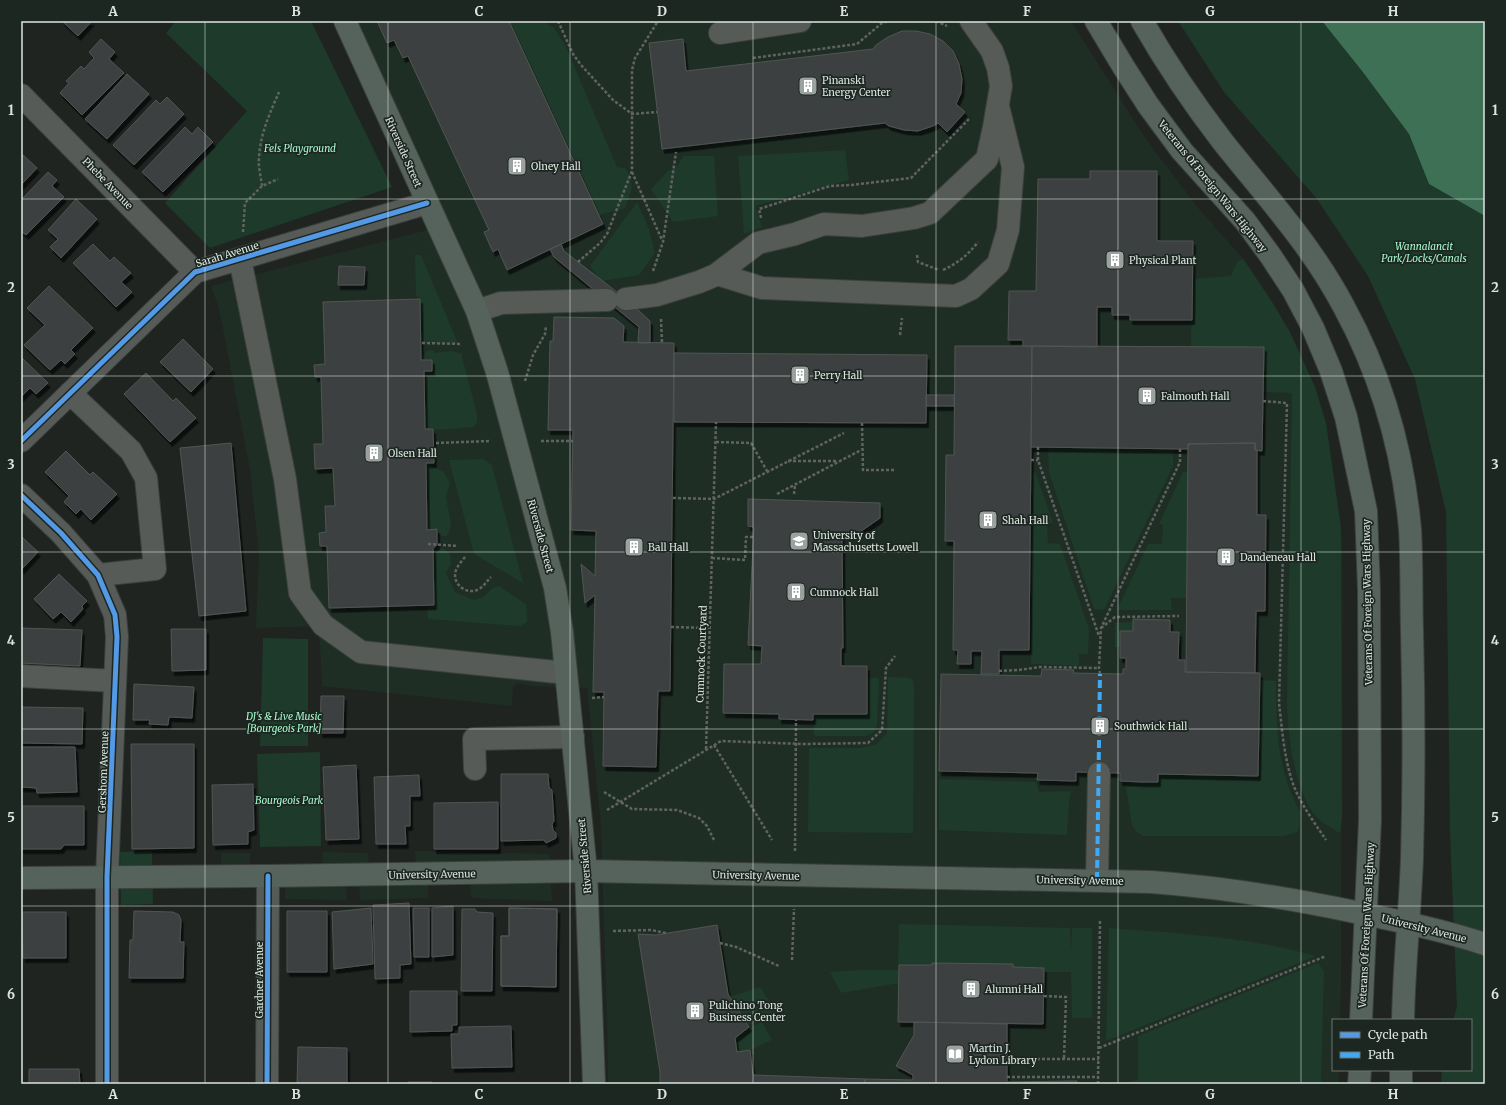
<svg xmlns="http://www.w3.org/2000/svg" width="1506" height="1105" font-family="Merriweather,serif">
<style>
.built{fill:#1f2e25}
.green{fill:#1e3a2b}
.water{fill:#3d7055}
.building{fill:#3d413f;stroke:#505552;filter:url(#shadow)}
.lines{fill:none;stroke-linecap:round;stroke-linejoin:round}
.minor-tunnel{stroke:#3c413e;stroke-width:22;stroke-dasharray:22 11;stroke-linecap:butt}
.minor-casing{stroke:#3c403d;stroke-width:24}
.major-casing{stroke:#3c403d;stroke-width:24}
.path{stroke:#606361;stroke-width:2.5;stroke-dasharray:3 2;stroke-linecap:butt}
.minor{stroke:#565b58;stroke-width:22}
.major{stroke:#56635d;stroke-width:22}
.quiet{stroke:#3fa9f5;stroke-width:4;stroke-dasharray:8 4;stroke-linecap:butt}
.cycleway-casing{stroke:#1c2721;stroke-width:8}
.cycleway{stroke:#5399e6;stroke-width:5}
.grid{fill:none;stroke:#dee5e1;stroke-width:1;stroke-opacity:0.55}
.labels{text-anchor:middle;stroke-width:3.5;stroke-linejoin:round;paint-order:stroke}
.poi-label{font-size:10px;fill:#dee5e1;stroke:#1c2721;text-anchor:start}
.park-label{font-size:10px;font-style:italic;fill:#a6facb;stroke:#1c2721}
.street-label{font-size:10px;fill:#dee5e1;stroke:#1c2721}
.neatline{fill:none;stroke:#dee5e1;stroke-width:1.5}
.grid-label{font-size:13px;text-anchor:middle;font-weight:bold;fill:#dee5e1}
</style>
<defs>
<filter id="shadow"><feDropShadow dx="2.5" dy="4.5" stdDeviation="0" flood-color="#0009"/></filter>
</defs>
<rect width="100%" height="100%" fill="#1f2421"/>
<!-- built -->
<path class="built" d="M352,21H1071L1145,138L1199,209L1244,260L1274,305L1315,387L1326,423L1341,527L1342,569L1341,983L1340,1020H1333V1070H1339L1338,1084H608L607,1022L601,824L587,688L534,686L517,683L513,687L512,706L322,686L320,644L318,626L256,628L259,554L250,469L219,308L211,286L447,225Z
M415,851L549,854L550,869L416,868Z
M322,852L368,853L369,865L323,866Z
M221,853H250V867L221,866Z
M359,883L428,884V898L360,900Z
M470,883L551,884L552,901L471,898Z
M285,884H346L347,900L285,899Z"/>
<!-- green -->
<path class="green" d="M176,21H311L392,187L210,248L165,203L247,111L166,33Z
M509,21H542L554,28L565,45L617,167L625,168C636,182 631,193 625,208L599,215Z
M1178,21H1322L1362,71L1409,134L1429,184L1485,216V1084H1441L1442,1070H1471V1020H1453L1457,1007L1450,831L1446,512L1415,379L1368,276L1317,199L1224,92Z
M845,150L849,180L755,206L762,227L744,234L738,156Z
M683,156H714L718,216L673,222L651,189L668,171L678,166Z
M637,202L649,229L655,253L639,275L601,281L590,266Z
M415,255H421L458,344L422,343L420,299L416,295Z
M1241,260H1244L1274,305L1290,332L1315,387L1326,423L1341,528L1342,816L1340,833C1329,827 1316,820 1310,808C1293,777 1288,737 1287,703L1292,393L1263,392L1264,348L1191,347L1192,279L1231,276L1237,262Z
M433,350L435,353L450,351L461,353L477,414V422L473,427L439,430L425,429L424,371H432V360H421L426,351Z
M1048,447L1173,449V466L1104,610L1094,609L1049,472Z
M483,459L492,465L523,583L474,554L449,460Z
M426,463L444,472L450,483L446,497L451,526L447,536H441L437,529L427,530Z
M1035,472L1053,523H1047L1048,543L1060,544L1089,629L1088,654H1079V666L1031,664L1033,473Z
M1183,472H1188L1187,598H1171L1172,610H1117L1148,544H1162L1163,525L1159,524Z
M433,548H443L450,554L451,564L446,573L455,592L474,600L483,597L493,588L499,586L526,604L527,622L520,626L428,619L427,606L434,605Z
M1133,622V631H1120V647H1115V623Z
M263,638L308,639V746H260Z
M888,677L910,678L913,680L914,684L913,833L808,832L809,748H861L877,744L887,733Z
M867,678H879L877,724C876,731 872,735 865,736H815L814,734L813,714H867Z
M1261,680L1276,681C1277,732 1276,767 1301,814L1299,816L1300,824L1297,832L1284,836H1143L1136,831L1132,825L1125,781L1158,774L1258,776Z
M320,752L321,846L260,847L257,754Z
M939,779L1036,782L1039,792L1071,791L1069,802L1067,835L939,830Z
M152,851L153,904L121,905L120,852Z
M899,924L1070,928L1071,952L1072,928H1092V1018H1072L1071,972H1045L1044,968L1013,967V964L932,963V965H898Z
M1109,928C1178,933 1249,937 1316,956L1106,1041Z
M1318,963L1324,971L1321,1084H1126L1138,1079V1036Z
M858,970H899V983L841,993L830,972Z
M760,987L777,1013L748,1025L730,997Z
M762,1022L772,1040L750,1050L737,1052L735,1038L749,1027L750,1028Z"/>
<!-- water -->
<path class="water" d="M1322,21H1485V216L1429,184L1409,134L1362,71Z"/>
<!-- building -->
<path class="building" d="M62,21H92L78,36Z
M377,21H509L603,224L507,270L498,249L493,252L484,232L489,230L408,56L403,58L394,40L387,43Z
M902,31H916L930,34L943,41L953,51L959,64L962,79L961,93L956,104L965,112L947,132L938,123L933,126L918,131L904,130L889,126L885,123L662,149L649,43L683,39L686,71L873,49L876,45L888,37Z
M101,39L115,52L109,59L124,73L82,115L60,93L69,83L66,81L81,66L84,69L94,58L89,52Z
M127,74L149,94L107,139L85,119Z
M167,97L184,114L134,165L113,145L156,100L160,104Z
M185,127L192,134L198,127L213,142L163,192L142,172Z
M21,153L37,168L21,185Z
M1090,171H1157V241H1193L1192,320H1130V315H1112V307H1097V347L1023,346V340H1008L1009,291H1036L1038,179H1090Z
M48,172L57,180L52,186L64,197L26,235L21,231V200Z
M76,199L97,219L61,258L50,247L58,239L48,230Z
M93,244L110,261L114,257L131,273L121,282L132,292L116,307L73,263Z
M561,244L564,251L578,262L626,299L650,321V343H638L639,327L554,257L550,249Z
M339,266L365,267L364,285H338Z
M49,286L93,328L71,350L75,354L65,364L61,360L50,370L24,345L45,325L27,308Z
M420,299L421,360H432V371H424L425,429H433L434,463H426L427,530L437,529V545L433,548L434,605L329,608L327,546H320L319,533L326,532L325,506H335L333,468L315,469L314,444H323L321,377H315L314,365L325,364L323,302Z
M554,317L614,318L624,326L623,342L674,343L670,691H658L656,767L603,766L604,692H593L595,595L585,603L581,564L595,576L596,531L571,530L573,430H548L550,341H553Z
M183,339L213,369L191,392L160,362Z
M955,346H1032L1029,650H999V674H981L982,651H971V664H957L958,650H953L954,541H945L946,455H954Z
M1032,346L1264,347L1262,451L1255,450V443L1188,444V449L1031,447Z
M674,353L927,355L926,423L674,422Z
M21,357L48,383L36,394L30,388L21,397Z
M146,373L173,401L176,398L196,418L170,442L124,394Z
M926,395H954V406H926Z
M231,443L246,611L199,616L180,448Z
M1255,443V450H1257V515H1266L1265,611H1256L1255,673L1186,672L1188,444Z
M66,451L90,475L93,472L117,494L91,520L81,509L76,514L64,502L69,496L45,472Z
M748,499L880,503V518L857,534H842L843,648H841V666H867V714H813V720L779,719V714L723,713L724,664H761L762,646L748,645L754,527L748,526Z
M22,537L38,552L21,570V538Z
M59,574L87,601L82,606L83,609L71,622L61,612L53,619L34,599Z
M1133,619L1170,620V632H1179L1178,660H1185V672L1260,673L1258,776L1158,774V782H1143L1120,781V773L1076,772V781L1037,780L1038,773L939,771L941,674L1041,676L1042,669L1074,670L1073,673L1123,674V669H1126V658H1120V631H1133Z
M21,628L82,630L80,666L21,663Z
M171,629H206V670L172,671Z
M134,684L194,687L192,718L169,717L168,725L149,724L150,720H133Z
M321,696H344L343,733H320Z
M21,707L83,708L82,744L21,743Z
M131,744H194V848L132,849Z
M21,747H75L77,792L37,793L36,788L21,787Z
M356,765L359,839L326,840L323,767Z
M501,774H548L549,787L552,790L554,821L552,824L553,830L556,833V838L546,843L544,840L501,841Z
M419,775L420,796H410V826H405L406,844H376L374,777Z
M253,784L254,830L248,832V844L213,845L212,785Z
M498,802V849H434V803Z
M21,806H84V845H64L61,849H21Z
M409,903L411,964L400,965V978L375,979L373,905Z
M453,906V955L432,957V908Z
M371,908L373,964L334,969L332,912Z
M413,908H429V957H414Z
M509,908L557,909L556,987L501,986V936H509Z
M509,908L557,909L556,987L501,986V936H509Z
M462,909H475L477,912L493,913L492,991H461Z
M134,911L173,912L179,915L181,920L180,942H184L183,978H129L130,940H133Z
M287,911H327V972H287Z
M22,912H66V958H23Z
M717,925L728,994L749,1027L735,1038L737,1052L750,1050L753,1075L865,1079V1084H660V1072L638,934L656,935Z
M932,963L1013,964V967L1044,968L1043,1024L898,1022L899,965H932Z
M410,991H457V1025H452V1031L410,1032Z
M914,1022L1007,1024V1082L1071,1081H1077V1084H865V1079L913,1080V1075L896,1066L914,1035Z
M511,1026L512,1067L452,1068L451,1034H459V1027Z
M298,1047L347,1048V1084H297Z
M29,1069H79L80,1084H29Z
M408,1082H432V1084H408Z"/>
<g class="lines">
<!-- minor-tunnel -->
<path class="minor-tunnel" d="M1099,773L1100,674"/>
<defs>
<path id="minor" d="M720,33L800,21
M21,95L195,272
M240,259L285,479L300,593L323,625L361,652L566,673
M717,274L762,288L956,296L971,289L998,264L1008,230L1013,167L998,106
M717,274L758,243L795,234L824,224L862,226L914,218L930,213L987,159L994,127L1001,86L998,68L992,51L971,21
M626,299L657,295L699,282L730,269
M477,311L501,303L607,300
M70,393L131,451L146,478L155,569L98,575
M21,441L195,272L427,203
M21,495L61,533L98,575L115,615L117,637L107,877V1084
M21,676L115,681
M475,769L474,739L573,737
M1097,880L1099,773
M267,1084L268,876"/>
<path id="major" d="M345,21L477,311L497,372L555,588L562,632L586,871L594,1084
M1096,21L1123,66L1148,105L1182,151L1245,221L1270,255L1293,290L1313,328L1331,371L1346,417L1366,511L1369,590L1370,820L1361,1020
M1142,21C1166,63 1193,103 1223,142C1266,196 1312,246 1344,307C1381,375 1403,452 1410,529C1412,563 1411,597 1412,631C1414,707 1414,783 1412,858C1410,912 1404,966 1403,1020
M21,878L268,876L586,871L1151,882C1220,887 1288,898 1355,912C1399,921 1442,930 1485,944
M1359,1084L1360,1070
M1401,1084V1070"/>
</defs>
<!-- minor casing -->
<use href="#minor" class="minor-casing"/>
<!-- major casing -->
<use href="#major" class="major-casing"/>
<!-- path -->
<path class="path" d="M558,21L573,54L581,65L613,100L632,114L657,112
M936,21L947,26
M753,58L857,44L882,23L888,21
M632,172L662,240
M262,186C261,177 258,167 259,158C260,134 270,113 279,92
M761,218L759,209L830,186L851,185L911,178L970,118
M243,232L245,203L262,186L278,179
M917,255L918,262L939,270
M578,262L600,243L607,234L632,171V70L635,58L658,21
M943,270C958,263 968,255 978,242
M653,271L663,242L676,152
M661,319L662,343
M900,335L902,318
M422,343L462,344
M525,381L533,355L545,334L546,326
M1263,401L1287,403L1279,703C1282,729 1284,756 1292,781C1299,802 1314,822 1326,840
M862,423L863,470H896
M541,441H573
M716,442L751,443L767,471
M436,443L490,441
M1038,447V460L1099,636
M1031,460H1038
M788,461H837
M777,494L863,449
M794,494L795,485
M673,498L714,499L844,433
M428,544L458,546
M465,557C462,561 458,565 456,570C451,584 467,596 479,589C484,586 487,581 491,577
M712,558L745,560L746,537H753
M671,627L710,628
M1101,628L1115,617L1179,616
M999,671L1019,670L1040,667L1099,668
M1100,674L1099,668L1101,628L1180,462V448
M592,698L604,697
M714,745L772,840
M706,749L716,422
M604,792L632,809L677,810L699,818L707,826L714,840
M607,810L721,741L804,744L868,743L882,730L886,668L895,656
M795,851L796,720
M613,931L651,930L666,933
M720,943L736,947L779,966
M792,960L794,909
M1044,996L1066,997L1064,1059
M1099,1048L1326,956
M1007,1059H1099
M1007,1077H1098
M1098,1084L1100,919"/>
<!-- minor -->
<use href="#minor" class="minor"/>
<!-- major -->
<use href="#major" class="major"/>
<!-- quiet -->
<path class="quiet" d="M1097,880L1100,674"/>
<defs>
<path id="cycleway" d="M21,441L195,272L427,203
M21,495L61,533L98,575L115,615L117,637L107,877V1084
M267,1084L268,876"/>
</defs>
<!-- cycleway casing -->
<use href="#cycleway" class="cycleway-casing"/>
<!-- cycleway -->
<use href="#cycleway" class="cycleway"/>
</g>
<!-- grid -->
<path class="grid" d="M205,21V1084M388,21V1084M570,21V1084M753,21V1084M936,21V1084M1118,21V1084M1301,21V1084M21,199H1485M21,376H1485M21,552H1485M21,729H1485M21,906H1485"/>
<!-- icons -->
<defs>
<symbol id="building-square" viewBox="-11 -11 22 22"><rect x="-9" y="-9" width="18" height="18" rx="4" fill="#9ba19e" stroke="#1c2721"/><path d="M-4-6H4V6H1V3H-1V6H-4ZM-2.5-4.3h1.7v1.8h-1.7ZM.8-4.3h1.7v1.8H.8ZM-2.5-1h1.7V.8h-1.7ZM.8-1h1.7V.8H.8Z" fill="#fff"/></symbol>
<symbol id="university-square" viewBox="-11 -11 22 22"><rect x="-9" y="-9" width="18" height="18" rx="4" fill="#9ba19e" stroke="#1c2721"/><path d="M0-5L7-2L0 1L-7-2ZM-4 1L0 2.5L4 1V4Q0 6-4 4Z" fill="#fff"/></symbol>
<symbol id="library-square" viewBox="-11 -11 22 22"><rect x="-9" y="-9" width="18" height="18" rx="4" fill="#9ba19e" stroke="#1c2721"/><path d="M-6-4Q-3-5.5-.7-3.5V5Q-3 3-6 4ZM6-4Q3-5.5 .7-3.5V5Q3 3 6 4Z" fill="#fff"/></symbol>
</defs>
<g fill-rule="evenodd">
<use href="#building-square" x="797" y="75" width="22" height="22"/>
<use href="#building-square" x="506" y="155" width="22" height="22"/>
<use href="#building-square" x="1104" y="249" width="22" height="22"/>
<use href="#building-square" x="789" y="364" width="22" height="22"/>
<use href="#building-square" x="1136" y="385" width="22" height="22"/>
<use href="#building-square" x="363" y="442" width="22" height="22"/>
<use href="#building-square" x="977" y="509" width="22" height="22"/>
<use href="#university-square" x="788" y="530" width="22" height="22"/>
<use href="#building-square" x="623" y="536" width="22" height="22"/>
<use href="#building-square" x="1215" y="546" width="22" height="22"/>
<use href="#building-square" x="785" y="581" width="22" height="22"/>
<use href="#building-square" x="1089" y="715" width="22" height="22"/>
<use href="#building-square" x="960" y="978" width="22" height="22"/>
<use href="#building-square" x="684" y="1000" width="22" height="22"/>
<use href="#library-square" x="944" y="1043" width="22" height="22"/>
</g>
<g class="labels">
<!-- poi labels -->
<g class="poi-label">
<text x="822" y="84">Pinanski<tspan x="822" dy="12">Energy Center</tspan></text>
<text x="531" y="170">Olney Hall</text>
<text x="1129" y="264">Physical Plant</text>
<text x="814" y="379">Perry Hall</text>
<text x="1161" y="400">Falmouth Hall</text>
<text x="388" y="457">Olsen Hall</text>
<text x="1002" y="524">Shah Hall</text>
<text x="813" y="539">University of<tspan x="813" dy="12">Massachusetts Lowell</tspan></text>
<text x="648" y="551">Ball Hall</text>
<text x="1240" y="561">Dandeneau Hall</text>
<text x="810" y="596">Cumnock Hall</text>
<text x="1114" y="730">Southwick Hall</text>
<text x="985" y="993">Alumni Hall</text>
<text x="709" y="1009">Pulichino Tong<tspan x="709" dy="12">Business Center</tspan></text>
<text x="969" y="1052">Martin J.<tspan x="969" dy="12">Lydon Library</tspan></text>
</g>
<!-- park labels -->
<g class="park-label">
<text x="300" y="152">Fels Playground</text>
<text x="1424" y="250">Wannalancit<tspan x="1424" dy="12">Park/Locks/Canals</tspan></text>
<text x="284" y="720">DJ's &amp; Live Music<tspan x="284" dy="12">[Bourgeois Park]</tspan></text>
<text x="289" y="804">Bourgeois Park</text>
</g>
<!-- street labels -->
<g class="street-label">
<text transform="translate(404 152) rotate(66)" y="4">Riverside Street</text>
<text transform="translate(108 183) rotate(46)" y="4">Phebe Avenue</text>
<text transform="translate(1213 186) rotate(51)" y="4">Veterans Of Foreign Wars Highway</text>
<text transform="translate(227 254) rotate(-17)" y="4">Sarah Avenue</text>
<text transform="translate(541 536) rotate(75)" y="4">Riverside Street</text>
<text transform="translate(1367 602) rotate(-91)" y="4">Veterans Of Foreign Wars Highway</text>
<text transform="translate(701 654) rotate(-88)" y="4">Cumnock Courtyard</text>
<text transform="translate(103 772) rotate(-88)" y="4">Gershom Avenue</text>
<text transform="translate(584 856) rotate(-95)" y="4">Riverside Street</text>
<text transform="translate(432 874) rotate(-1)" y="4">University Avenue</text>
<text transform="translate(756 875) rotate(1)" y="4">University Avenue</text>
<text transform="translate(1080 880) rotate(1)" y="4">University Avenue</text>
<text transform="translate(1366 925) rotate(-87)" y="4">Veterans Of Foreign Wars Highway</text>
<text transform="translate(1424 928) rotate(14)" y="4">University Avenue</text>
<text transform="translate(259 980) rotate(-90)" y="4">Gardner Avenue</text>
</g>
</g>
<!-- border -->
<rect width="1506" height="1105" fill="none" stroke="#1c2721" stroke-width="44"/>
<!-- legend -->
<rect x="1332" y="1019" width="140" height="52" fill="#1c2721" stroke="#6a736e"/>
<rect x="1340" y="1032" width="20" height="6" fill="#5399e6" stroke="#6a736e"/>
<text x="1368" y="1039" font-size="12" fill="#dee5e1">Cycle path</text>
<rect x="1340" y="1052" width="20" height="6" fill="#3fa9f5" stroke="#6a736e"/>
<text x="1368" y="1059" font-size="12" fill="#dee5e1">Path</text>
<rect x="22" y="22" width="1462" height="1061" class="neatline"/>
<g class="grid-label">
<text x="113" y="16">A</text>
<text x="296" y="16">B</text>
<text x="479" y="16">C</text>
<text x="662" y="16">D</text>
<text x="844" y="16">E</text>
<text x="1027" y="16">F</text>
<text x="1210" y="16">G</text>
<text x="1393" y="16">H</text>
<text x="11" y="115">1</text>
<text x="1495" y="115">1</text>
<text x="11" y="292">2</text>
<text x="1495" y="292">2</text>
<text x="11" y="469">3</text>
<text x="1495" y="469">3</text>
<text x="11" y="645">4</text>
<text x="1495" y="645">4</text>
<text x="11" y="822">5</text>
<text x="1495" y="822">5</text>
<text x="11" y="999">6</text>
<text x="1495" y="999">6</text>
<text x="113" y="1099">A</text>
<text x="296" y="1099">B</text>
<text x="479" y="1099">C</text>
<text x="662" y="1099">D</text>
<text x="844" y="1099">E</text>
<text x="1027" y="1099">F</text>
<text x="1210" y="1099">G</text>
<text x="1393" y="1099">H</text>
</g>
</svg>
